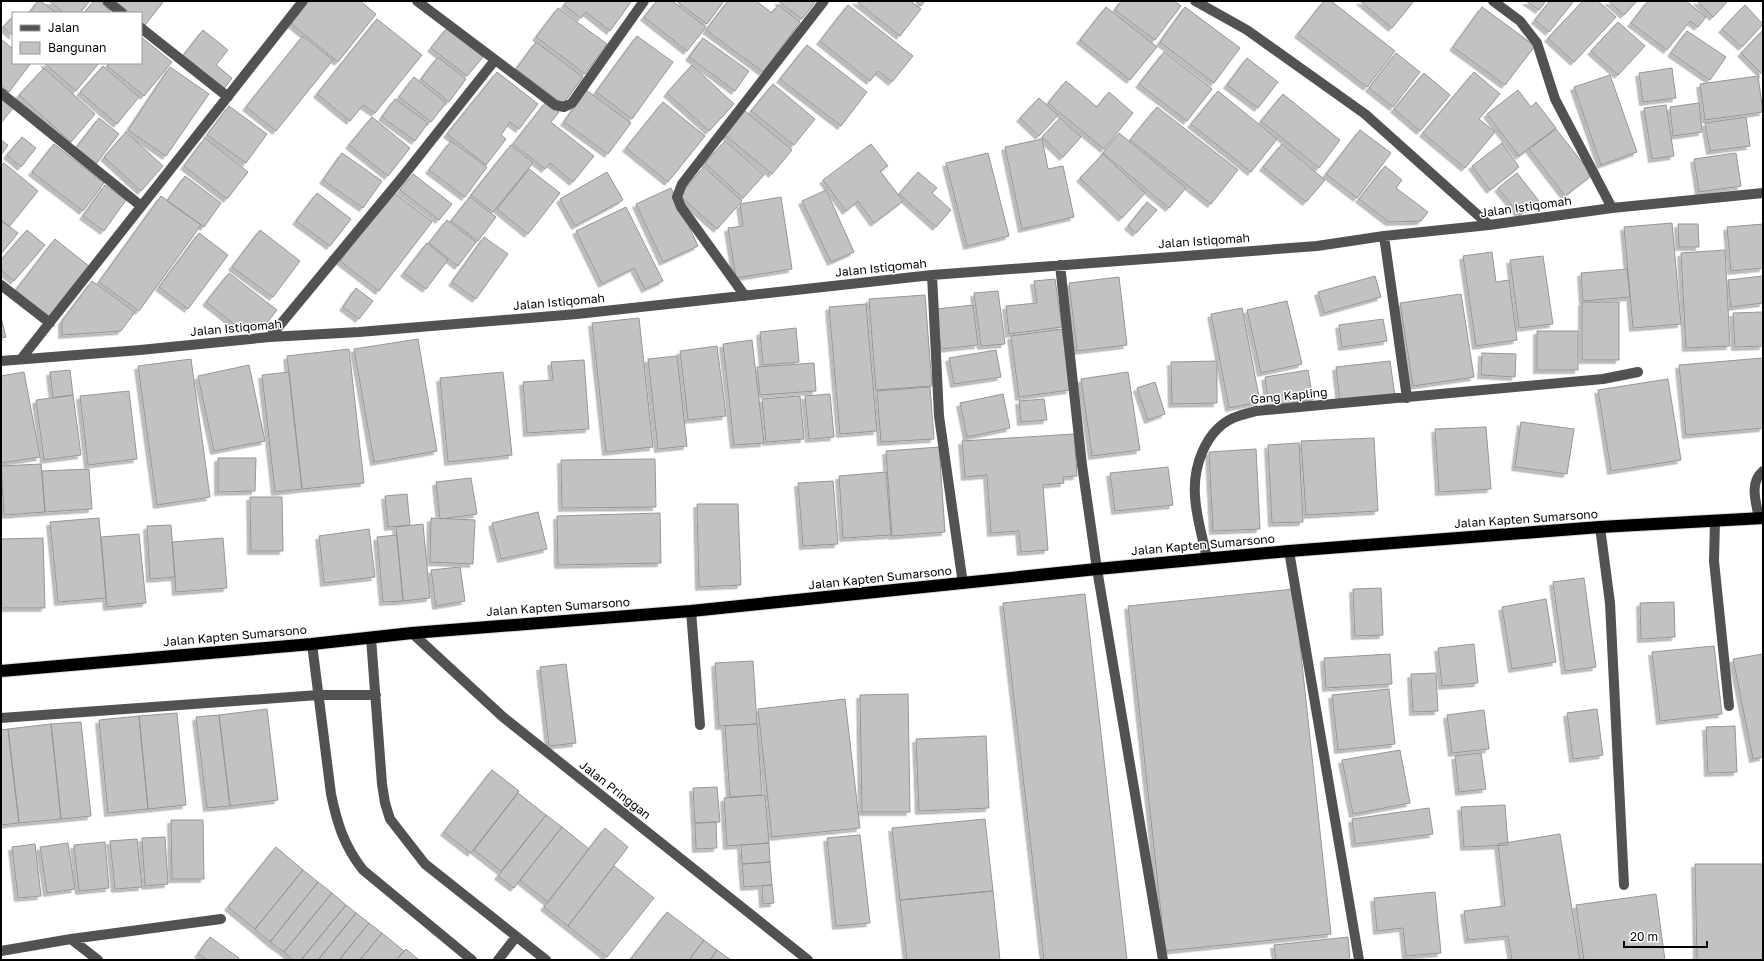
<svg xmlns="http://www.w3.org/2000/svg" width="1764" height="961" font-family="'Golos Text',sans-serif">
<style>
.building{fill:#c2c2c2;stroke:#969696;filter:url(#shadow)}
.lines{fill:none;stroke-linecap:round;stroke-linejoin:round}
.highway-casing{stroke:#dbdbdb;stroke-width:14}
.minor{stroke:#525252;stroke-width:10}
.highway{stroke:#000;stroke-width:12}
.labels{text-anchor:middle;stroke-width:3;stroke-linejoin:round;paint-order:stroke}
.street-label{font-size:12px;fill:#000;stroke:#fff}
</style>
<defs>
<filter id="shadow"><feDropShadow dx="-3.5" dy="3.5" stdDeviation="0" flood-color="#0004"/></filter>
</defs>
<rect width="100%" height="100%" fill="#fff"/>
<!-- building -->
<path class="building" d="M38,1H40L57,13H29Z
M49,1H90L80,13H64Z
M94,1H99L110,11L108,13H84Z
M115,1H164L145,25L141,22V13H130Z
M306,1H360L376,14L338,62L289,22Z
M567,1H629L631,2L610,31L586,12L581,18L564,5Z
M657,1H672L706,27L687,51L644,17Z
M676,1H724L707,24Z
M728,1H756L772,13L778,5L800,22L763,72L706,30Z
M778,1H816L802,19Z
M856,1H910L921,9L900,36Z
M915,1H925L921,6Z
M1121,1H1174L1181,6L1155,40L1115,10Z
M1324,1H1331L1395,51L1367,87L1298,34Z
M1360,1H1414L1392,28Z
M1526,1H1546L1539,10Z
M1550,1H1574L1549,32L1535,20Z
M1583,1H1598L1616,17L1574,62L1548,38Z
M1608,1H1637L1624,15Z
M1648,1H1686L1706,17L1698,27L1690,21L1667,50L1631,23Z
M1697,1H1728L1713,17Z
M848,5L913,56L892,82L878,71L870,81L820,41Z
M1745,5L1763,24L1742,47L1722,29Z
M1106,7L1157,47L1130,80L1080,40Z
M1185,7L1240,48L1214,83L1160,42Z
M1482,7L1535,46L1505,85L1453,47Z
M558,8L607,44L585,74L536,37Z
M13,16V36L3,27Z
M377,19L422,55L375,113L363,105L350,121L317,94Z
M1618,22L1645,46L1618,75L1591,51Z
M447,28L483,57L467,76L431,48Z
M203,30L228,50L216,65L232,78L223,90L182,57Z
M1763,30V75L1741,53Z
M1687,31L1726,57L1710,80L1671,53Z
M303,36L333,60L276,131L246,107Z
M637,36L673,62L632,119L596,92Z
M141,37L172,62L144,96L107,66L109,63H141Z
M703,38L749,71L735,91L689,57Z
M1,39L13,49V63H31L9,92L1,86Z
M536,42L583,77L563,104L516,69Z
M807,45L867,92L841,126L780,79Z
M1164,52L1212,89L1187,121L1139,84Z
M1396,53L1420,72L1393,107L1369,88Z
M438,57L466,79L449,102L421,79Z
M1247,58L1278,82L1258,108L1227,85Z
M44,63H99L76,91Z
M692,65L734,104L709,131L667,93Z
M103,66L139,97L117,124L80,92Z
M170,67L209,94L166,156L128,130Z
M44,68L95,114L71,142L19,95Z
M1672,68L1676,98L1643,102L1639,73Z
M497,72L538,104L519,129L510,122L501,135L506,139L486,165L447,134Z
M1474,72L1500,94L1479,119L1495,132L1465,168L1423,133Z
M1424,73L1450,95L1420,131L1394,109Z
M1610,75L1637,152L1601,165L1574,87Z
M1758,76L1763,112L1705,120L1700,84Z
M414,77L446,103L431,122L399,97Z
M1066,81L1097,107L1109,92L1133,113L1104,149L1048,103Z
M773,84L815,119L794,145L751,111Z
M586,90L631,123L608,154L564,122Z
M1518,90L1531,107L1536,102L1556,128L1519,156L1487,114Z
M1218,91L1277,139L1251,172L1191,124Z
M1283,94L1340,140L1319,168L1261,121Z
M1039,98L1058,115L1039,136L1020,118Z
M1,99L13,108L1,123Z
M395,99L428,123L415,141L382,117Z
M546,102L559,112L551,122L594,156L573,182L550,163L545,169L513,144Z
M663,102L705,136L668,182L626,148Z
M1699,103L1702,132L1673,136L1670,107Z
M1666,105L1674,156L1652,159L1644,108Z
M229,106L267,134L246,163L207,135Z
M1157,107L1238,170L1211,204L1130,140Z
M745,111L792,150L772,174L725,135Z
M372,117L410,148L388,176L349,145Z
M1746,117L1750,146L1710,151L1705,123Z
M99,118L119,134L95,165L75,149Z
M1060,118L1081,137L1063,157L1042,137Z
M1556,129L1592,175L1565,196L1529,149Z
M1360,130L1391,153L1357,198L1326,174Z
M126,132L163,166L141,191L104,157Z
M1119,133L1186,188L1169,208L1103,153Z
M22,137L36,148L21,167L7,155Z
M205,138L248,172L227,199L184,166Z
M1042,139L1048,169L1063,166L1074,217L1022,229L1005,147Z
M1,140L8,145L1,155Z
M451,141L487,167L465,197L429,170Z
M725,141L764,175L743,198L705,163Z
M1502,143L1519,167L1490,190L1472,166Z
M54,144L104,183L83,211L32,172Z
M871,144L888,166L880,171L903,201L874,223L858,201L846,211L823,180Z
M1282,144L1325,180L1306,202L1263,167Z
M511,145L533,163L493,212L471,195Z
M342,153L382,181L363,208L323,180Z
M988,153L1009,236L967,246L946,163Z
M1736,153L1741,186L1699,192L1694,159Z
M1103,154L1145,193L1122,218L1080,178Z
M4,163L38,191L9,227L1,220V166Z
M1385,166L1402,180L1396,188L1428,212L1421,221L1389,222L1359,199Z
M704,167L742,201L717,229L679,195Z
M529,169L560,193L528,234L497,209Z
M607,172L623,200L575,226L560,199Z
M918,172L937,188L932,193L951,210L936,227L899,194Z
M1517,173L1539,201L1520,215L1498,188Z
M413,174L452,204L439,220L400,190Z
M185,176L221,203L204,227L167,201Z
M105,185L126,200L104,231L83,216Z
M671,188L698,246L663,262L636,204Z
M826,190L854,252L831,262L802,201Z
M393,192L432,222L379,291L340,261Z
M317,193L351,219L330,246L296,221Z
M161,196L201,225L139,311L99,282Z
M470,197L496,217L478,241L451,221Z
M781,197L792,269L736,278L728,228L743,226L740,204Z
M1147,202L1157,210L1136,233L1128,226Z
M626,207L663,281L645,289L634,268L602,284L576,231Z
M1,220L18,233L1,254Z
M447,220L476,242L458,266L429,243Z
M1672,223L1681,324L1633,328L1624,227Z
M1678,224H1698L1699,247H1679Z
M1763,224V268L1731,271L1727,227Z
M27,230L45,245L14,281L1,270V260Z
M260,230L300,261L273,297L232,267Z
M199,233L228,255L188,309L159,287Z
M484,237L508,254L476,299L452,282Z
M55,239L90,267L49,318L15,291Z
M427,243L448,260L426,289L404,273Z
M1725,250L1730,346L1686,348L1681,253Z
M1492,252L1496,282L1509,280L1517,340L1476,346L1463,256Z
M1543,256L1553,324L1519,328L1510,260Z
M1627,269L1630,297L1583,301L1581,273Z
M229,273L277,310L265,325L234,324L206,302Z
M1375,276L1381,297L1324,313L1318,292Z
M1763,276V303L1731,307L1728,280Z
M1119,277L1127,345L1077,351L1069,283Z
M1055,279L1062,327L1009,334L1006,306L1037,303L1034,281Z
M92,281L135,312L121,331L62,335V321Z
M356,288L373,301L359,319L343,307Z
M998,291L1005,344L981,346L974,293Z
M1461,294L1474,377L1413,386L1400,303Z
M925,295L932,386L876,390L869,299Z
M1287,301L1302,364L1261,373L1247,310Z
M1582,302H1619V360H1582Z
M866,304L877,431L840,434L829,307Z
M973,305L978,345L941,349L936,309Z
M1242,308L1260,402L1229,408L1211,314Z
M1763,312V346L1735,347L1733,313Z
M1,318L6,337L1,338Z
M639,318L653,447L606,452L592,323Z
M1383,319L1387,341L1342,347L1339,325Z
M796,328L799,362L763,365L760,332Z
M1062,329L1070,390L1019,397L1011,336Z
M1537,331H1578V370H1537Z
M418,339L437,451L374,462L354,349Z
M752,340L764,443L734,445L723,344Z
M717,346L726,416L688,420L680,351Z
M349,349L364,483L302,489L287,356Z
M996,350L1001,377L954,384L949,358Z
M1482,353L1516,354L1515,377L1481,375Z
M677,356L687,446L658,449L648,359Z
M1763,358V428L1686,435L1679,365Z
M191,359L210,497L157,505L138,366Z
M584,360L589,429L527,433L523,382L553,380L551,362Z
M1217,361V403L1172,404L1171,362Z
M1390,361L1395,397L1340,403L1336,367Z
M814,363L816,391L760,395L757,367Z
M249,365L265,441L214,451L198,376Z
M70,370L73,395L53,398L50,372Z
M1308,370L1313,400L1269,406L1265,377Z
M24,372L40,457L1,463V376Z
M289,372L302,489L275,492L262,375Z
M503,372L512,455L448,462L440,378Z
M1128,372L1140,450L1092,456L1081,379Z
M1668,379L1681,460L1611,471L1598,390Z
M1155,382L1165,414L1148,420L1137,388Z
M930,387L934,439L881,442L877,391Z
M129,391L137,459L88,465L80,396Z
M830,394L834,437L809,439L805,396Z
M1003,394L1010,428L967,437L960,403Z
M73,395L81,455L44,460L36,400Z
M800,396L804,439L766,442L762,399Z
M1044,399L1047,420L1021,422L1019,401Z
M1521,422L1574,429L1567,474L1515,467Z
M1486,427L1491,489L1439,492L1435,429Z
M1074,434L1077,476L1063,477L1064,483L1043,485L1048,550L1021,552L1019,531L991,533L987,475L965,477L962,441Z
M1374,438L1378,511L1306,515L1301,441Z
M1299,443L1303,522L1272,523L1268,445Z
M939,447L945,532L892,536L886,451Z
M1256,449L1260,529L1213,531L1209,452Z
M218,458H256L255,491L218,492Z
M655,459L656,507L562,508L561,460Z
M41,464L45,512L4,515L1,466Z
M1168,467L1173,505L1115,511L1110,473Z
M89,469L92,509L45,512L42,471Z
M886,472L891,535L843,538L839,476Z
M471,478L477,514L440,519L436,482Z
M833,481L838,544L803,546L798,483Z
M407,494L410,525L388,527L385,496Z
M250,497H282L283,551H251Z
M697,504H738L741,585L699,587Z
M538,512L547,549L501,559L492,523Z
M660,513L661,563L558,565L557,516Z
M99,518L106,598L58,602L50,522Z
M431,518L475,520L473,564L430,562Z
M423,524L430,598L403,601L396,527Z
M171,525L175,577L150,579L147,526Z
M369,529L375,577L324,583L319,536Z
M139,534L146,603L107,607L101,537Z
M397,535L403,601L383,602L377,537Z
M43,538L45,608H1V539Z
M223,538L227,588L176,592L172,542Z
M460,567L465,601L436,606L431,570Z
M1584,578L1596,667L1565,671L1553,582Z
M1381,588L1383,635L1355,636L1353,589Z
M1294,589L1331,934L1165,951L1128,606Z
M1085,594L1127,960H1044L1003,603Z
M1546,599L1556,662L1512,669L1502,607Z
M1674,602L1675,637L1641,639L1640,603Z
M1474,644L1478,683L1442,686L1438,648Z
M1714,646L1722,714L1660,721L1652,652Z
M1390,654L1392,684L1326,688L1324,658Z
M1763,654V757L1753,759L1733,659Z
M753,661L757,724L719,726L715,663Z
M566,664L576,743L549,746L540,667Z
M1436,673L1438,711L1413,712L1411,674Z
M1389,689L1395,744L1338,750L1332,695Z
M908,694L910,812H862L860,695Z
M845,699L860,828L772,837L758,709Z
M267,709L278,800L230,806L219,715Z
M1597,709L1603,755L1573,759L1567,713Z
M1484,710L1489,749L1452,753L1447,715Z
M177,713L186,805L148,809L139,716Z
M219,715L230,806L207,808L196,717Z
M139,716L148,809L108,813L99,720Z
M81,722L91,816L61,819L51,724Z
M51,724L61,819L19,823L8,729Z
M757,724L762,795L730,797L725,726Z
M1735,726L1737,772L1708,773L1706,727Z
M8,729L19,823L1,825V730Z
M986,736L989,808L919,811L916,739Z
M1400,750L1410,803L1353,814L1342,760Z
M1481,753L1486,789L1459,792L1455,756Z
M492,770L519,791L471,853L444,832Z
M717,787L720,822L695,823L693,788Z
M518,793L546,815L501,871L474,850Z
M765,795L769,843L727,846L724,798Z
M1505,805L1508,845L1464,847L1461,807Z
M1429,808L1433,834L1355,844L1352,819Z
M546,815L562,827L514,888L498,876Z
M985,819L993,891L900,900L892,828Z
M171,820H203L204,879H172Z
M716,822L717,848L696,849L695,823Z
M562,827L589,849L548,902L520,880Z
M605,828L628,847L568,926L544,907Z
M1560,834L1580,960H1512L1508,936L1468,940L1464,911L1505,906L1498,844Z
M860,835L870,923L836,926L827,838Z
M165,837L168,884L145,886L142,838Z
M137,839L142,887L115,889L110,841Z
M105,842L109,888L79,891L74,845Z
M68,843L75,889L47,893L40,847Z
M769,843L770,862L742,864L741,845Z
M35,844L41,896L18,898L12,847Z
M276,847L303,870L255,929L228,907Z
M770,862L772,885L744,887L742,864Z
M1695,864H1763V960H1697Z
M614,866L654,898L607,957L568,926Z
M303,870L318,882L270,942L255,929Z
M318,882L332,893L284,952L270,942Z
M772,885L774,903L763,904L762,886Z
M993,891L1000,960H907L900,900Z
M1435,892L1441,953L1406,956L1403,928L1377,931L1374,898Z
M332,893L346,905L301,960H293L284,952Z
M1656,894L1665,960H1584L1576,905Z
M346,905L356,913L318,960H301Z
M667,912L704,940L689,960H630Z
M356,913L369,923L339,960H318Z
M369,923L382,933L360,960H339Z
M382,933L404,951L396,960H360Z
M210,937L239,958L238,960H207L198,954Z
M1348,937L1350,960H1276L1274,945Z
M704,940L717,950L710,960H689Z
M406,949L419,960H396Z
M717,950L731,960H710Z"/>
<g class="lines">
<defs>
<path id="highway" d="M1,671L312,644L412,633L691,611L1097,569L1289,551L1600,527L1763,518"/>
</defs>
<!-- highway casing -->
<use href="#highway" class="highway-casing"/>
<!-- minor -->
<path class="minor" d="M107,1L122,13
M417,1L555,105L564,107L572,103L644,1
M1195,1L1247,30L1365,114L1489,225
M1493,1L1520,21L1537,43L1555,99L1612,208
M141,28L228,97
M1,93L141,206
M1384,236L1407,398
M1060,265L1082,465L1097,569L1163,960
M932,275L939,416L963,584
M1,285L50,323
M745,296L681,207L677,197L682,184L824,1
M270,337L400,180L495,60
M21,359L303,1
M1,361L140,350L270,337L359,332L577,314L932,275L1317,246L1384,236L1489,225L1612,208L1763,193
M1759,518C1756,502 1749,483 1763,471
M1715,521L1714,561L1729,706
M1600,527L1610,603L1624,885
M1289,551L1359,960
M1207,559C1203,538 1196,517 1195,496C1193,467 1205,431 1233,418C1240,415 1249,413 1256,411L1603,379L1638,372
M691,611L700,725
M412,633L503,717L808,960
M371,638L382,784L385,803L390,819L425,864L546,960
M312,644L331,794C337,823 344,846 363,870L472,960
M1,718L318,695H376
M71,939L221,919
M1,951L71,939L98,960
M498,960L516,937"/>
<!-- highway -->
<use href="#highway" class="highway"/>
</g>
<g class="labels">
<!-- street labels -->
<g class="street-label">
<text transform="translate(1526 207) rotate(-8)" y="4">Jalan Istiqomah</text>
<text transform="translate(1204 241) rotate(-4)" y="4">Jalan Istiqomah</text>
<text transform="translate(881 268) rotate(-6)" y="4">Jalan Istiqomah</text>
<text transform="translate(559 302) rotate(-5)" y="4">Jalan Istiqomah</text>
<text transform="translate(236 328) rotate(-5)" y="4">Jalan Istiqomah</text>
<text transform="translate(1289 396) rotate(-6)" y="4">Gang Kapling</text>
<text transform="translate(1526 519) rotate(-4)" y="4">Jalan Kapten Sumarsono</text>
<text transform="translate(1203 545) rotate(-5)" y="4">Jalan Kapten Sumarsono</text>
<text transform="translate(880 578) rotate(-6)" y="4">Jalan Kapten Sumarsono</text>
<text transform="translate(558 607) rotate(-4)" y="4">Jalan Kapten Sumarsono</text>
<text transform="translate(235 636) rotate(-5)" y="4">Jalan Kapten Sumarsono</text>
<text transform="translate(615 790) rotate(38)" y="4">Jalan Pringgan</text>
</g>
</g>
<!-- border -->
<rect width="1764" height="961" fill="none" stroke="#000000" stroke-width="4"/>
<!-- legend -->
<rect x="12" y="12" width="130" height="52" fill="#ffffff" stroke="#999999"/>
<rect x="20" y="25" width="20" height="6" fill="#525252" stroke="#999999"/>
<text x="48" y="32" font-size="12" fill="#000000">Jalan</text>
<rect x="20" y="42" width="20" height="12" fill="#c2c2c2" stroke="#999999"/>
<text x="48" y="52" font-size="12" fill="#000000">Bangunan</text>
<!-- scale -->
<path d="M1624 941v6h83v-6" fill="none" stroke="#000000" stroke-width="2"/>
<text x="1630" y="941" font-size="12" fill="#000000" stroke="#ffffff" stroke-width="3" paint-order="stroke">20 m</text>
</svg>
